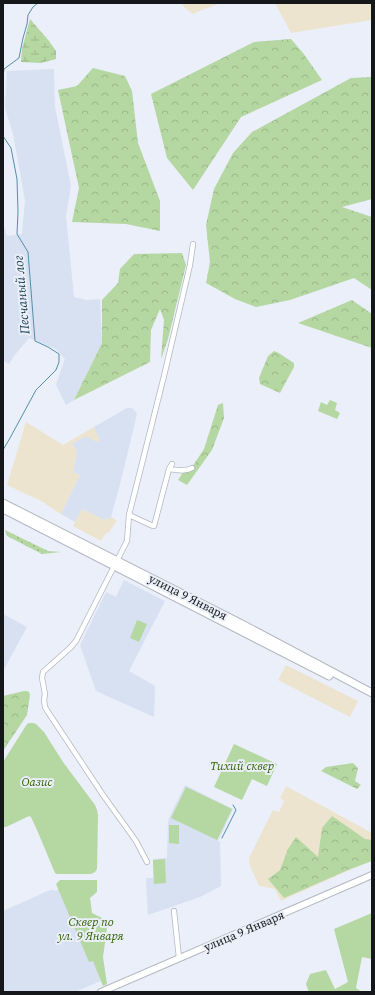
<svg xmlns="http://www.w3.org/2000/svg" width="375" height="995" font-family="'Source Serif 4',serif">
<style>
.commercial{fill:#ede4cf}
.built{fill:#d8e1f1}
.grass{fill:url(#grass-dots)}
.forest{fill:url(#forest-crowns)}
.wetland{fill:url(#wetland-marsh)}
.park{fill:#b5d7a1}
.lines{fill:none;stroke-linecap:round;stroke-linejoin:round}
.stream{stroke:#558faa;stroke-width:1}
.minor-casing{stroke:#b3b8c1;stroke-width:6}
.tertiary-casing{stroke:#b3b8c1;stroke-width:8}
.secondary-casing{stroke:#b3b8c1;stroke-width:9}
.minor{stroke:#fff;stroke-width:4.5}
.tertiary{stroke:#fff;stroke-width:6}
.secondary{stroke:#fff;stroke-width:7}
.labels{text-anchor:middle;stroke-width:4;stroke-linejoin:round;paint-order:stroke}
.street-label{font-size:12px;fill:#16171b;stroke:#eaeff9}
.park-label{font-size:12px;font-style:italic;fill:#326000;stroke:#eaeff9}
.water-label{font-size:13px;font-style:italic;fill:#1e4353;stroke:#eaeff9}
</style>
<defs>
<pattern id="grass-dots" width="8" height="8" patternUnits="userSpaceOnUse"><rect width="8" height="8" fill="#b5d7a1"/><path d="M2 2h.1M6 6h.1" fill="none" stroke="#9bb88a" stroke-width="1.8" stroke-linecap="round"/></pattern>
<pattern id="forest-crowns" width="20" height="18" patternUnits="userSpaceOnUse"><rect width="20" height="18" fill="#b5d7a1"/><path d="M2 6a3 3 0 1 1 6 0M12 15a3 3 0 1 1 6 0" fill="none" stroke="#9bb88a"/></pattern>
<pattern id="wetland-marsh" width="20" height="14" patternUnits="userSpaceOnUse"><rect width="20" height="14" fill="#b5d7a1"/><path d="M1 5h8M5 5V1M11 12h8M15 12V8" fill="none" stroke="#9bb88a"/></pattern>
</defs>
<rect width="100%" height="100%" fill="#eaeff9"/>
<!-- commercial -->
<path class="commercial" d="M180,3H221L192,14Z
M275,3H372V20L291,33Z
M26,422L63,445L94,427L100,438L98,442L93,440L86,436L77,451L73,472L80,475L61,514L45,504V503L7,485Z
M82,509L106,520L107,517L110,519L111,517L117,521L108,533H106L101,541L73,526Z
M286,665L358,701L350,717L278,680Z
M286,786L372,833V860L281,901L275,889L259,886L250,866L249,858L273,810L279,812L284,801L280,798Z"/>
<!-- built -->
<path class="built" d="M54,69L55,107L71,186L66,216L74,297L87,300L100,299L102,343L74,400L66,405L56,385L65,359L56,349L29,338L14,356L9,364L3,361V224L7,236L22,234L25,200L13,134L5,108L7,71Z
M127,408H132L135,411L137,414L120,484L111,517L110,519L107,518L105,520L82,509L75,522L61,514L80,475L73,472L77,451L72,444L86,436L93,440L98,442L99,438L94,427Z
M124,580L165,601L129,671L155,686L154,717L96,691L80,645L106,592L116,597Z
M3,614L27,627L3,671Z
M185,785L233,809L218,841L220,842L221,886L200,897L148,915L146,878H153V859L167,858L168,823L169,818Z
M60,889L103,980L75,992H3V911L50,890H53L55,891Z"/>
<!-- grass -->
<path class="grass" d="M5,530L48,551L61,552L42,554L7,536Z"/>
<!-- forest -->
<path class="forest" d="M291,39L303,53L322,80L241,117L193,190L167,158L151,94L254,42Z
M93,68L125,76L132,91L138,143L160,201V231L126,224L72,222L79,188L58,90L77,86Z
M372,77V199L342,207L372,217V290L354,278L290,300L256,307L235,299L206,283L210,262L206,225L214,189L233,153L252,132L351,78Z
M182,253L186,265L168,339L161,359L164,320L160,309L151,330L150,362L74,400L102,343V300L118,283L120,269L134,254Z
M352,300L372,314V348L298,323Z
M274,351C282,354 287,359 294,363V367L280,393L260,384L259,378L268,356Z
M223,403L224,418L212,450L187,485L178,480L184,471L190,470L204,449L218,405Z
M24,691H27L29,692L30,695L27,715L3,751V696Z
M353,763L358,768L355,781L361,785L357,789L321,771L326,767Z
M332,816L365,839L372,840V861L348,870L284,898L268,879L280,870L288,849L296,837L318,857L322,828Z"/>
<!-- wetland -->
<path class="wetland" d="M30,19L49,41L56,51V59L41,63L21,62L22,49Z"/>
<!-- park -->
<path class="park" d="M330,400L337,403L335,410L340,413L337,419L318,411L321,402L327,405Z
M137,620L147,624L139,642L130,638Z
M29,723H33L36,724L44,732L63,762L95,805L97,810L98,815L97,869L95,872L91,874H57L55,873L37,830L31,817L29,816L6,827H4L3,825V762L27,724Z
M234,744L277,764L267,786L252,779L242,800L214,787Z
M186,787L232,809L217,840L171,818Z
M169,825H179V844L169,843Z
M165,859L166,883L154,884L153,860Z
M60,880H97V892L90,898L92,913L108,921L103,957L107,984L103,986L93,961L89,962L56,884Z
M372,913V959L362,957L356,988L362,992H309L306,984L310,974L326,970L335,989L348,982L334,929Z"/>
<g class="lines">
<!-- stream -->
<path class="stream" d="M3,77L4,69L19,58L23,38L27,24L28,15L33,7L38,3
M3,136L11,148L17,179L18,212L17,234L28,252L35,341L48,347L59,354V362L56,370L36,390L10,438L3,450
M222,838L236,810L233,805"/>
<defs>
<path id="minor" d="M169,469L172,464
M129,515L153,526H154L169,469C176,470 185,472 192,468
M147,862L136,841L103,795L48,712L45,707L44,700L45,694L42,678L43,672L71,647L76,641L127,541L129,515L164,376L190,265L193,244
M174,911L179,958"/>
<path id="tertiary" d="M101,992L372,875"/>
<path id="secondary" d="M3,503L240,623L372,693
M3,509L329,676"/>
</defs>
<!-- minor casing -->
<use href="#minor" class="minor-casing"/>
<!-- tertiary casing -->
<use href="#tertiary" class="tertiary-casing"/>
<!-- secondary casing -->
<use href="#secondary" class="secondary-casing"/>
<!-- minor -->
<use href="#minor" class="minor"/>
<!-- tertiary -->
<use href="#tertiary" class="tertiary"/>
<!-- secondary -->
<use href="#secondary" class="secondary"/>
</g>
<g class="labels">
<!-- street labels -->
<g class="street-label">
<text transform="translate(188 597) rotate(27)" y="4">улица 9 Января</text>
<text transform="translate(244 931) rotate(-23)" y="4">улица 9 Января</text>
</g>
<!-- park labels -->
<g class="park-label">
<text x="242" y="770">Тихий сквер</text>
<text x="37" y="786">Оазис</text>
<text x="91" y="926">Сквер по<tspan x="91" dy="14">ул. 9 Января</tspan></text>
</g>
<!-- water labels -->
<g class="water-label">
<text transform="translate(21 295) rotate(-95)" y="5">Песчаный лог</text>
</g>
</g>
<!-- border -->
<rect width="375" height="995" fill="none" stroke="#16171b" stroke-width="8"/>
</svg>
